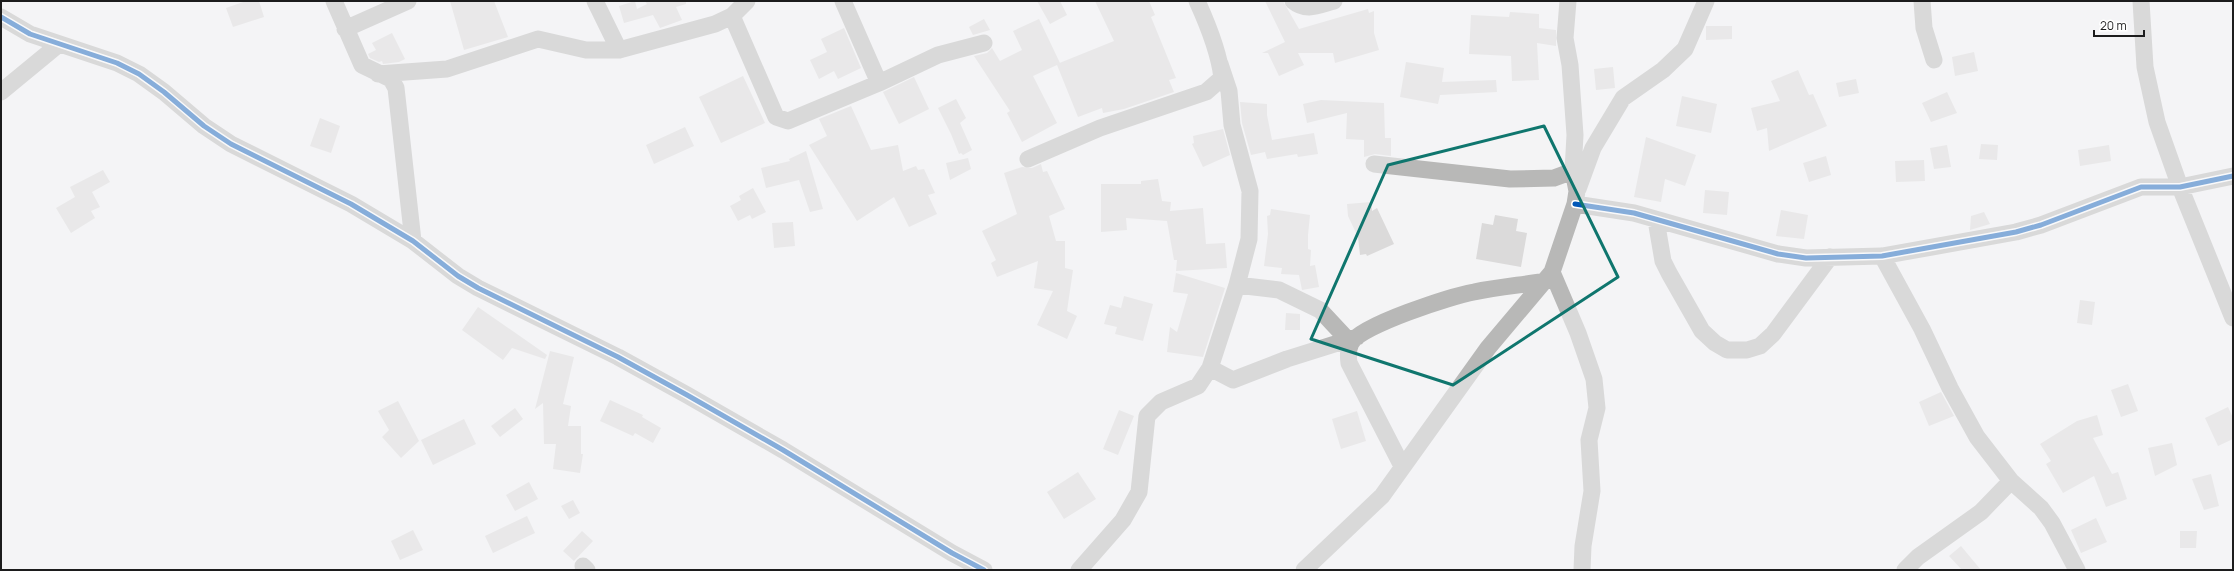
<svg xmlns="http://www.w3.org/2000/svg" width="2234" height="571" font-family="Manrope,sans-serif">
<style>
.building{fill:#dbdada}
.lines{fill:none;stroke-linecap:round;stroke-linejoin:round}
.street{stroke:#b8b8b7;stroke-width:17}
.cycleway-casing{stroke:#fff;stroke-width:8}
.cycleway{stroke:#0057b8;stroke-width:5}
.marked{fill:none;stroke:#0f766e;stroke-width:3;stroke-linejoin:round}
</style>
<rect width="100%" height="100%" fill="#f4f4f5"/>
<!-- building -->
<path class="building" d="M246,1H259L264,17L233,27L226,8Z
M450,1H494L508,37L464,50Z
M635,1L637,9L647,4L645,1H686V4L676,7L682,20L660,28L653,15L624,23L619,6Z
M1037,1H1060L1067,15L1050,24Z
M1095,1H1149L1155,15L1151,17L1176,78L1169,80L1174,92L1124,109L1103,113L1102,108L1078,117L1057,65L1033,76L1057,123L1022,142L1007,113L1010,111L974,56L987,53L992,48L1000,61L1022,50L1013,31L1039,19L1060,63L1057,64L1114,41Z
M1265,1H1283L1299,29L1368,9L1369,13L1374,11V33L1379,50L1335,63L1333,53H1298L1304,65L1279,76L1268,53H1262L1285,42Z
M1510,12L1539,14V28L1556,30V46L1537,43L1539,80L1512,81L1511,56L1469,54L1471,15L1509,17Z
M984,19L990,30L973,35L969,27Z
M1706,26H1732V39L1706,40Z
M844,28L861,68L838,79L834,71L819,79L810,60L827,52L821,39Z
M392,33L405,59L399,62L383,64L382,61L379,62L370,58L368,54L376,50L372,43Z
M1974,52L1978,71L1955,76L1952,57Z
M1406,62L1444,68L1442,82L1496,80L1497,92L1440,95L1438,104L1400,97Z
M1613,67L1615,88L1596,90L1594,69Z
M1798,70L1809,95L1813,94L1827,126L1769,151L1767,128L1757,131L1751,108L1780,101L1771,81Z
M743,76L765,123L721,143L699,97Z
M914,77L929,109L899,124L883,92Z
M1856,79L1859,93L1839,97L1836,83Z
M1947,92L1957,113L1931,122L1922,103Z
M1682,96L1717,104L1711,133L1676,126Z
M956,99L966,118L960,123L972,150L963,155L961,153L959,154L951,134L938,108Z
M1321,100L1384,103L1385,138H1391V156L1375,154L1364,157V140L1346,139L1347,113L1307,123L1303,104Z
M1240,102L1267,104V115L1272,140L1314,133L1318,154L1298,157L1297,154L1267,159L1265,152L1251,155L1242,123Z
M851,106L871,150L898,145L903,171L916,166L918,170L924,169L935,193L928,195L937,214L909,227L894,197L857,221L809,145L827,136L819,119Z
M320,118L340,126L331,153L310,146Z
M685,127L694,146L654,164L646,145Z
M1223,129L1230,155L1203,167L1192,144L1194,143L1193,136Z
M1646,137L1696,155L1685,186L1665,179L1661,202L1634,197Z
M1981,144L1998,145L1997,160L1979,159Z
M1947,145L1951,167L1934,169L1930,148Z
M2109,145L2111,161L2080,166L2078,150Z
M806,151L823,209L810,212L799,180L766,188L761,168L790,161L789,159Z
M1826,156L1831,175L1809,182L1803,163Z
M968,158L971,169L950,180L946,163Z
M1924,160L1925,181L1896,182L1895,161Z
M1041,164L1043,172L1047,171L1065,209L1049,216L1056,241H1065V268L1073,270L1067,311L1077,316L1067,339L1037,325L1053,291L1034,288L1038,261L997,277L991,263L996,260L982,231L1017,214L1004,173L1022,167L1032,168Z
M103,170L110,182L92,192L100,207L91,211L95,218L71,233L56,208L75,197L70,187Z
M1158,179L1162,201L1171,202L1170,211L1203,208L1206,244L1225,243L1227,268L1176,271L1177,260H1174L1167,221L1126,218L1127,230L1101,232V184H1141V181Z
M753,188L766,212L752,219L750,215L738,221L730,206L741,200L739,196Z
M1705,190L1729,192L1727,215L1703,213Z
M1371,202L1372,211L1377,208L1394,244L1367,256L1366,254L1360,255L1358,237L1348,216L1347,204Z
M1271,209L1310,215L1308,235V249L1311,250L1310,266L1315,265L1319,287L1302,290L1299,275L1281,274L1282,268L1264,266L1268,234L1267,216L1270,215Z
M1781,210L1808,215L1804,239L1776,236Z
M1984,212L1990,224L1970,230L1971,216Z
M1495,215L1518,219L1516,231L1527,233L1521,267L1476,259L1482,223L1493,225Z
M793,222L795,246L774,248L772,223Z
M1176,273L1225,288L1203,357L1167,352L1170,327L1177,332L1188,294L1173,292Z
M1124,296L1153,304L1143,341L1115,334L1117,327L1104,324L1110,305L1121,308Z
M2080,300L2095,302L2092,325L2077,323Z
M478,307L547,355L545,359L512,348L503,360L462,330Z
M1286,313L1300,314V330H1285Z
M550,351L574,357L563,404L571,406L568,426H581V454H583L580,473L553,469L556,444H544L543,403L535,409Z
M2128,384L2138,411L2121,417L2111,390Z
M1941,392L1954,416L1929,426L1919,402Z
M610,400L643,415L642,417L661,428L653,443L635,433L633,436L600,421Z
M398,401L419,441L401,458L382,437L389,430L378,411Z
M2228,407L2233,418V439L2218,446L2205,418Z
M515,408L523,419L500,437L491,426Z
M1119,410L1134,416L1118,455L1103,449Z
M1357,411L1366,441L1341,449L1332,419Z
M2097,415L2103,435L2093,438L2112,474L2118,472L2127,499L2106,507L2094,476L2063,493L2046,464L2051,461L2040,444L2077,421Z
M464,419L476,444L433,465L421,440Z
M2172,443L2177,465L2155,476L2148,448Z
M1078,472L1096,499L1064,519L1047,492Z
M2211,474L2219,506L2204,510L2192,479Z
M529,482L538,499L515,511L506,495Z
M573,500L580,513L569,519L561,506Z
M527,516L535,533L493,553L485,536Z
M2096,518L2107,542L2081,553L2071,530Z
M413,530L423,550L400,560L391,541Z
M582,531L593,541L574,561L563,551Z
M2180,531H2197L2196,548H2180Z
M1961,546L1981,570H1962L1949,556Z"/>
<g class="lines">
<!-- street -->
<path class="street" d="M334,1L362,65L391,79L396,88L413,241
M595,1L619,50
M843,1L879,83
M1293,1C1306,12 1319,5 1334,1
M1922,1L1924,28L1934,60
M2141,1L2145,67L2157,122L2180,187L2233,318
M732,16L776,117L788,121L879,83L938,55L984,43
M1,17L30,34L117,63L139,74L164,92L204,126L231,144L351,204L413,241L458,276L478,288L618,357L687,395L783,450L952,553L984,570
M345,29L408,1
M378,74L447,69L538,39L586,50H619L715,24L732,16L747,1
M1,92L58,45
M1028,159L1100,128L1206,92L1222,78C1219,52 1208,25 1197,1
M1374,164L1510,179L1554,178L1573,171
M1578,189L1593,148L1623,98L1663,70L1685,49L1706,1
M1575,204L1634,213L1778,254L1806,258L1882,256L2016,232L2041,225L2141,187H2180L2233,176
M1656,220L1663,261L1669,273L1702,331L1715,343L1727,350H1747L1760,346L1773,334L1830,257
M1882,256L1922,329L1950,388L1977,437L2011,481L2041,508L2052,523L2077,570
M1552,272L1578,333L1594,379L1597,408L1589,440L1592,491L1583,546L1582,570
M1237,285L1279,290L1320,310L1348,340
M1210,368L1233,380L1287,359L1357,337
M1402,466L1349,363C1348,356 1348,349 1351,343C1361,325 1452,296 1474,292C1498,287 1522,285 1546,281
M583,566L587,570
M1079,570L1123,520L1139,492L1147,416L1161,402L1198,386L1210,368L1237,285L1249,239L1250,191L1232,125L1229,91L1220,64
M1304,570L1382,496L1488,348L1552,272L1575,204L1577,191L1573,171L1575,135L1570,65L1565,38L1568,1
M1905,570L1918,557L1981,512L2011,481"/>
<defs>
<path id="cycleway" d="M1,17L30,34L117,63L139,74L164,92L204,126L231,144L351,204L413,241L458,276L478,288L618,357L687,395L783,450L952,553L984,570
M1575,204L1634,213L1778,254L1806,258L1882,256L2016,232L2041,225L2141,187H2180L2233,176"/>
</defs>
<!-- cycleway casing -->
<use href="#cycleway" class="cycleway-casing"/>
<!-- cycleway -->
<use href="#cycleway" class="cycleway"/>
</g>
<!-- marked area -->
<path d="M0 0H2234V571H0ZM1544,126L1618,277L1453,385L1311,339L1388,165Z" fill="#f4f4f5" fill-opacity=".55" fill-rule="evenodd"/>
<path class="marked" d="M1544,126L1618,277L1453,385L1311,339L1388,165Z"/>
<!-- border -->
<rect width="2234" height="571" fill="none" stroke="#1c1c1d" stroke-width="4"/>
<!-- scale -->
<path d="M2094 30v6h50v-6" fill="none" stroke="#1c1c1d" stroke-width="2"/>
<text x="2100" y="30" font-size="12" fill="#1c1c1d" stroke="#ffffff" stroke-width="3" paint-order="stroke">20 m</text>
</svg>
